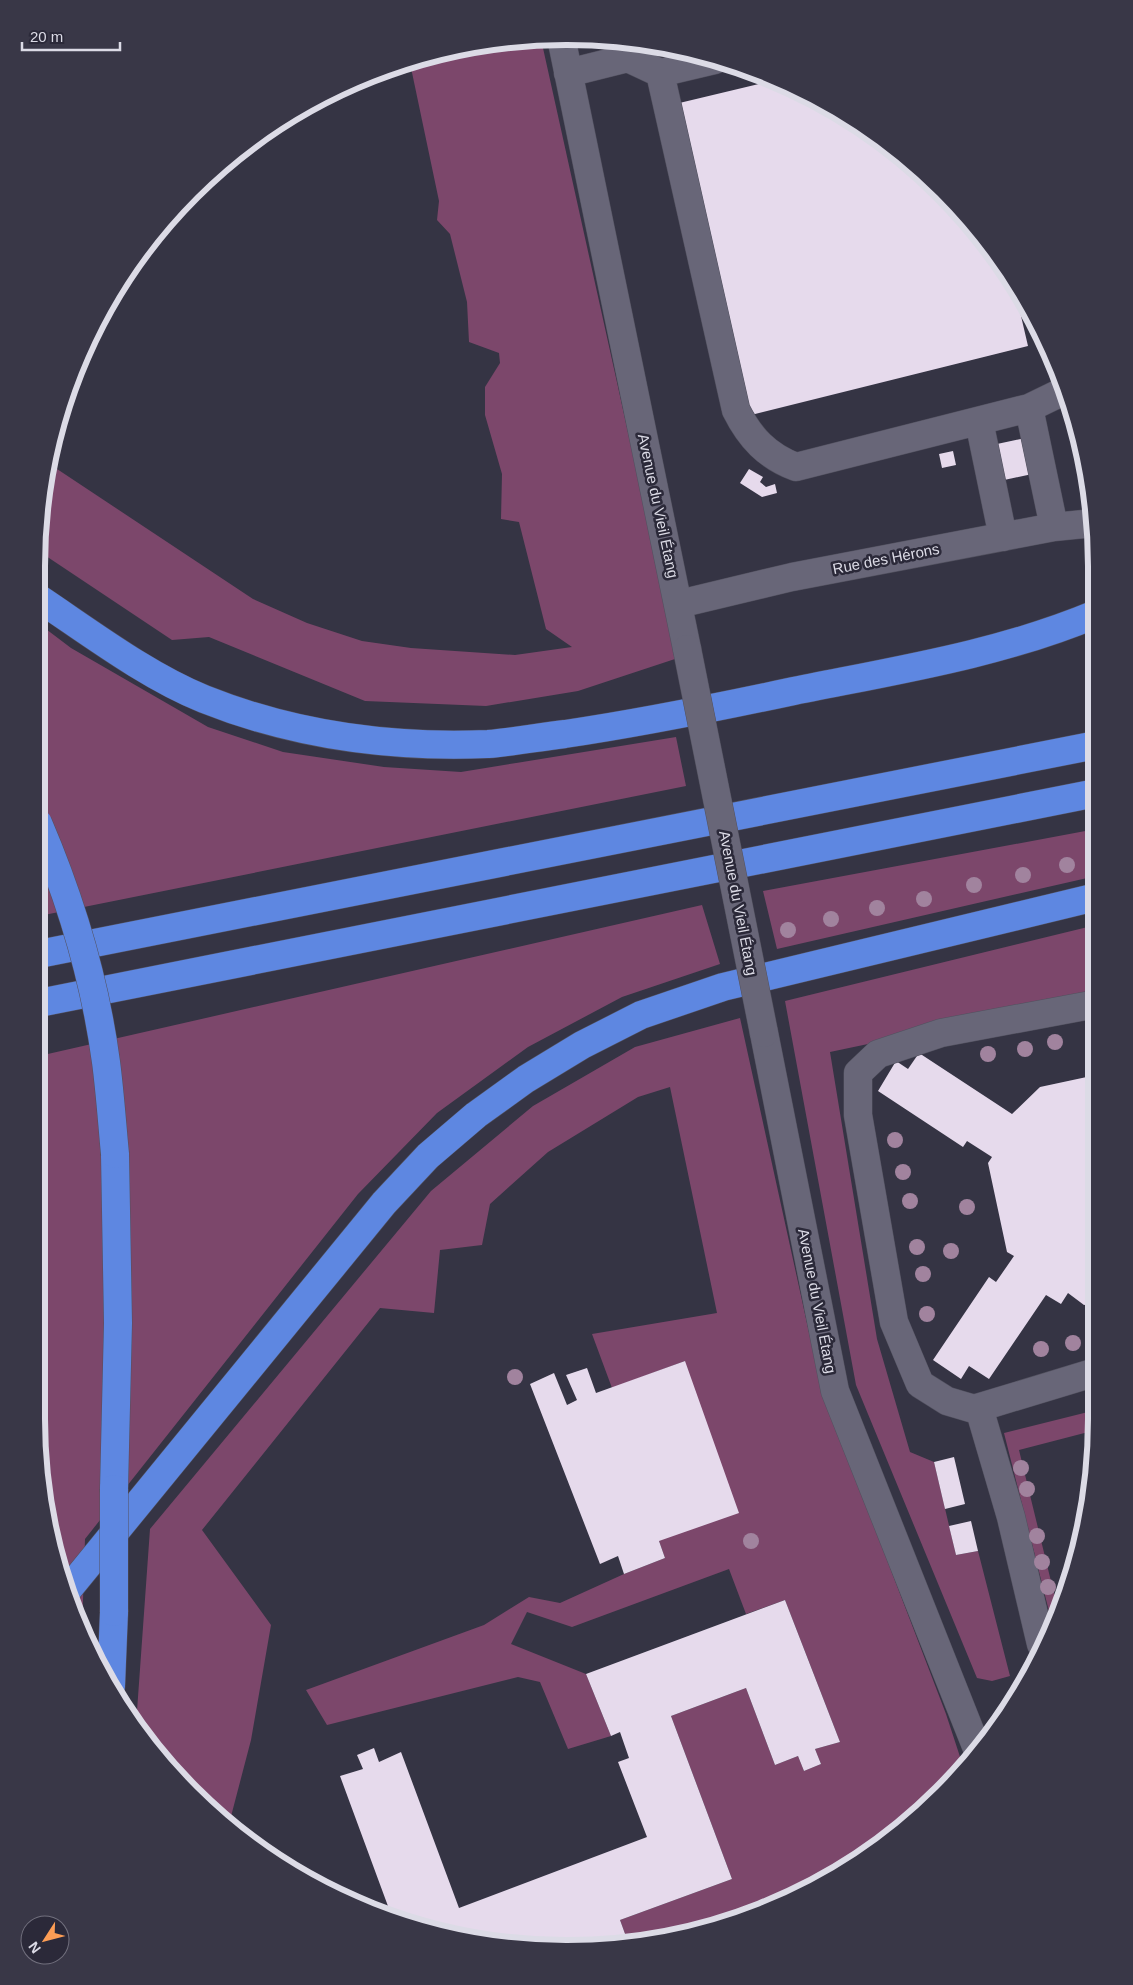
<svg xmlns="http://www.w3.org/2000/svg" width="1133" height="1985" font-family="Helvetica,sans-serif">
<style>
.green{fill:#7c476b}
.building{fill:#e6daec}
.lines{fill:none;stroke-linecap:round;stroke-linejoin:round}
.minor-casing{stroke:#52515f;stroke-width:29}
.highway-casing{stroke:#52515f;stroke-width:29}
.minor{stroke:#686678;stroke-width:28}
.highway{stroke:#5e87e1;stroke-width:28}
.minor-bridge-casing{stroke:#52515f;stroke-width:29;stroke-linecap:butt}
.highway-bridge-casing{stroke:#52515f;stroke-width:29;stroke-linecap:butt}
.minor-bridge{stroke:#686678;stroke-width:28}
.highway-bridge{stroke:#5e87e1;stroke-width:28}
.tree{fill:#a1839e}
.labels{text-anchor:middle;stroke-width:5;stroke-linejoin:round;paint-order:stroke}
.street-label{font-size:15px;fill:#dcdbe6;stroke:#2b2939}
.rim{fill:none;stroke:#dcdbe6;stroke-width:6}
</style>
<rect width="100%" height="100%" fill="#353444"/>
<!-- green -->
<path class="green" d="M541,39L678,658L578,691L486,706L365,701L209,637L172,640L37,550V532L51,465L253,599L307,623L362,641L411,648L515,655L572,647L546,629L519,522L501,519L502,474L485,415V387L500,363L499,353L469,342L467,302L450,234L437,220L439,201L410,63L463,46Z
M38,623L71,648L208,727L283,752L384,767L461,772L676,737L686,786L39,916Z
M1096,829V876L777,949L763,891Z
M702,905L720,964L622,997L528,1047L437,1113L358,1194L85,1539L82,1630L64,1589L41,1488L39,1056Z
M1096,925V996L830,1052L877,1339L910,1452L934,1462L956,1555L978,1551L1010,1676L992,1681L977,1678L856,1385L785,1001Z
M740,1018L821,1387L946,1714L964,1769L890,1839L831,1878L737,1921L628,1942L620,1920L732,1879L671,1716L746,1688L775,1765L798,1756L804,1771L821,1764L815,1749L840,1742L785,1600L746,1614L729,1569L572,1627L527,1612L511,1644L586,1674L611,1736L568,1749L540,1682L518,1677L327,1725L306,1690L484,1625L529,1597L560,1603L624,1574L665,1558L659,1541L685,1361L612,1388L592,1334L717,1313L670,1087L638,1097L548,1152L490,1204L482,1245L440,1250L434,1313L380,1308L202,1530L271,1625L251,1740L229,1824C194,1795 160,1764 136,1725L150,1529L431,1191L533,1106L635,1047Z
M1096,1410V1430L1019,1450L1058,1610L1052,1623L1004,1433Z"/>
<!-- building -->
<path class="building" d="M776,80L861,125L942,192L1014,286L1028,346L747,416L671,105Z
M1030,437L1037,473L1004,480L997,444Z
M953,451L956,465L942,468L939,454Z
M749,469L763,477L760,482L766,487L775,484L777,493L762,497L740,483Z
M919,1053L1012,1114L1040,1087L1096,1075V1303L1084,1305L1068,1293L1061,1304L1046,1295L989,1379L969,1366L961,1379L933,1360L989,1277L996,1282L1014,1256L1007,1252L988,1163L992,1157L967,1141L963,1147L878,1091L896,1061L908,1069Z
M685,1361L739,1513L659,1541L665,1558L624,1574L618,1556L600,1564L530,1384L554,1373L567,1405L577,1400L566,1375L587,1368L596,1393Z
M954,1457L965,1504L945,1509L934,1462Z
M971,1521L978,1551L956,1555L949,1526Z
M785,1600L840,1742L815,1749L821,1764L804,1771L798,1756L775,1765L746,1688L671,1716L732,1879L620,1920L628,1942L601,1948L556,1946L555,1944L549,1946L498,1944L429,1931L392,1917L340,1776L363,1769L357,1755L374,1748L379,1762L401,1752L459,1908L647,1837L618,1762L629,1758L620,1732L611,1736L586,1674Z"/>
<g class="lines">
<defs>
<path id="minor" d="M561,37L687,649
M568,73L628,58L660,73L715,60
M660,73L736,410C750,438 767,456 796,467L1029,408
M979,421L1003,537
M1054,527L1029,408L1066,390
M679,604L792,577L1054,527L1094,523
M1096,1004L941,1033L878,1054L858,1073V1115L894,1322L920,1384L947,1401L974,1409L1096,1372
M764,1033L835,1391L978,1751
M979,1408L1011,1517L1041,1644"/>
<path id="highway" d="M38,598C89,632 147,676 204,699C294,735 391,748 488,744C513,742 539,737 565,734C640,723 714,708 789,692C892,671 998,655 1096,614
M39,954L1096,745
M39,1003L1096,793
M114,1489L118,1323L115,1154
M66,1592L384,1203L428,1156L476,1115L526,1079L582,1045L641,1015L723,987L1096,897
M111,1686L114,1612"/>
</defs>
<!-- minor casing -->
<use href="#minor" class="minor-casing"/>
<!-- highway casing -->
<use href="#highway" class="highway-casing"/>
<!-- minor -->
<use href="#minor" class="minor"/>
<!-- highway -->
<use href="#highway" class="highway"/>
<defs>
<path id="minor-bridge" d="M687,649L764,1033"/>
<path id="highway-bridge" d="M38,823C71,900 95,980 106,1062C110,1092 112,1123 115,1154
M114,1612V1489"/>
</defs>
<!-- minor-bridge casing -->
<use href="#minor-bridge" class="minor-bridge-casing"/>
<!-- highway-bridge casing -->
<use href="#highway-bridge" class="highway-bridge-casing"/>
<!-- minor-bridge -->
<use href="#minor-bridge" class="minor-bridge"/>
<!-- highway-bridge -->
<use href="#highway-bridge" class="highway-bridge"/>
</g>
<!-- trees -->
<g class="tree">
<circle cx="1067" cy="865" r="8"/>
<circle cx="1023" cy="875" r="8"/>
<circle cx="974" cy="885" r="8"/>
<circle cx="924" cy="899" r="8"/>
<circle cx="877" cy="908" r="8"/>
<circle cx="831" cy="919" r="8"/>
<circle cx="788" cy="930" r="8"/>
<circle cx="1055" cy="1042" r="8"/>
<circle cx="1025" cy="1049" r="8"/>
<circle cx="988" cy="1054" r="8"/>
<circle cx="895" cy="1140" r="8"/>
<circle cx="903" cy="1172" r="8"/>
<circle cx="910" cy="1201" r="8"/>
<circle cx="967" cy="1207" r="8"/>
<circle cx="917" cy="1247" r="8"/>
<circle cx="951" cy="1251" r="8"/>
<circle cx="923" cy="1274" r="8"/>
<circle cx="927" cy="1314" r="8"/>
<circle cx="1073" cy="1343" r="8"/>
<circle cx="1041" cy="1349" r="8"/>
<circle cx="515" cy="1377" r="8"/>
<circle cx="1021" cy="1468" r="8"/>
<circle cx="1027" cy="1489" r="8"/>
<circle cx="1037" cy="1536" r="8"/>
<circle cx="751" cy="1541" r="8"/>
<circle cx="1042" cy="1562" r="8"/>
<circle cx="1048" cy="1587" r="8"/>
</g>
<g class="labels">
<!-- street labels -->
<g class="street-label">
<text transform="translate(658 506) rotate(78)" y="5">Avenue du Vieil Étang</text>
<text transform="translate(886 559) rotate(-11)" y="5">Rue des Hérons</text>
<text transform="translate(738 903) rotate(79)" y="5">Avenue du Vieil Étang</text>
<text transform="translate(817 1301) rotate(79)" y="5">Avenue du Vieil Étang</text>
</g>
</g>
<!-- crop -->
<path d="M0 0H1133V1985H0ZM566 45H567A521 521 0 0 1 1088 566V1419A521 521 0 0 1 567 1940H566A521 521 0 0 1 45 1419V566A521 521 0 0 1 566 45Z" fill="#393747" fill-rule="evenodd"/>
<path class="rim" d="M566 45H567A521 521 0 0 1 1088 566V1419A521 521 0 0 1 567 1940H566A521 521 0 0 1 45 1419V566A521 521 0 0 1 566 45Z"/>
<!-- north arrow -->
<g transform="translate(45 1940) rotate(234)"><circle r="24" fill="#2b2939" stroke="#72707e"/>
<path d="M0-4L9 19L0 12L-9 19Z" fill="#fd9d55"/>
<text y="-8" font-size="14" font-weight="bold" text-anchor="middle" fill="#dcdbe6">N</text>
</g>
<!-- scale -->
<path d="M22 42v8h98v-8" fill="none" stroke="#dcdbe6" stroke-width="2.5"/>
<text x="30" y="42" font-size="15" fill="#dcdbe6" stroke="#2b2939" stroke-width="4" paint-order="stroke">20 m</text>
</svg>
